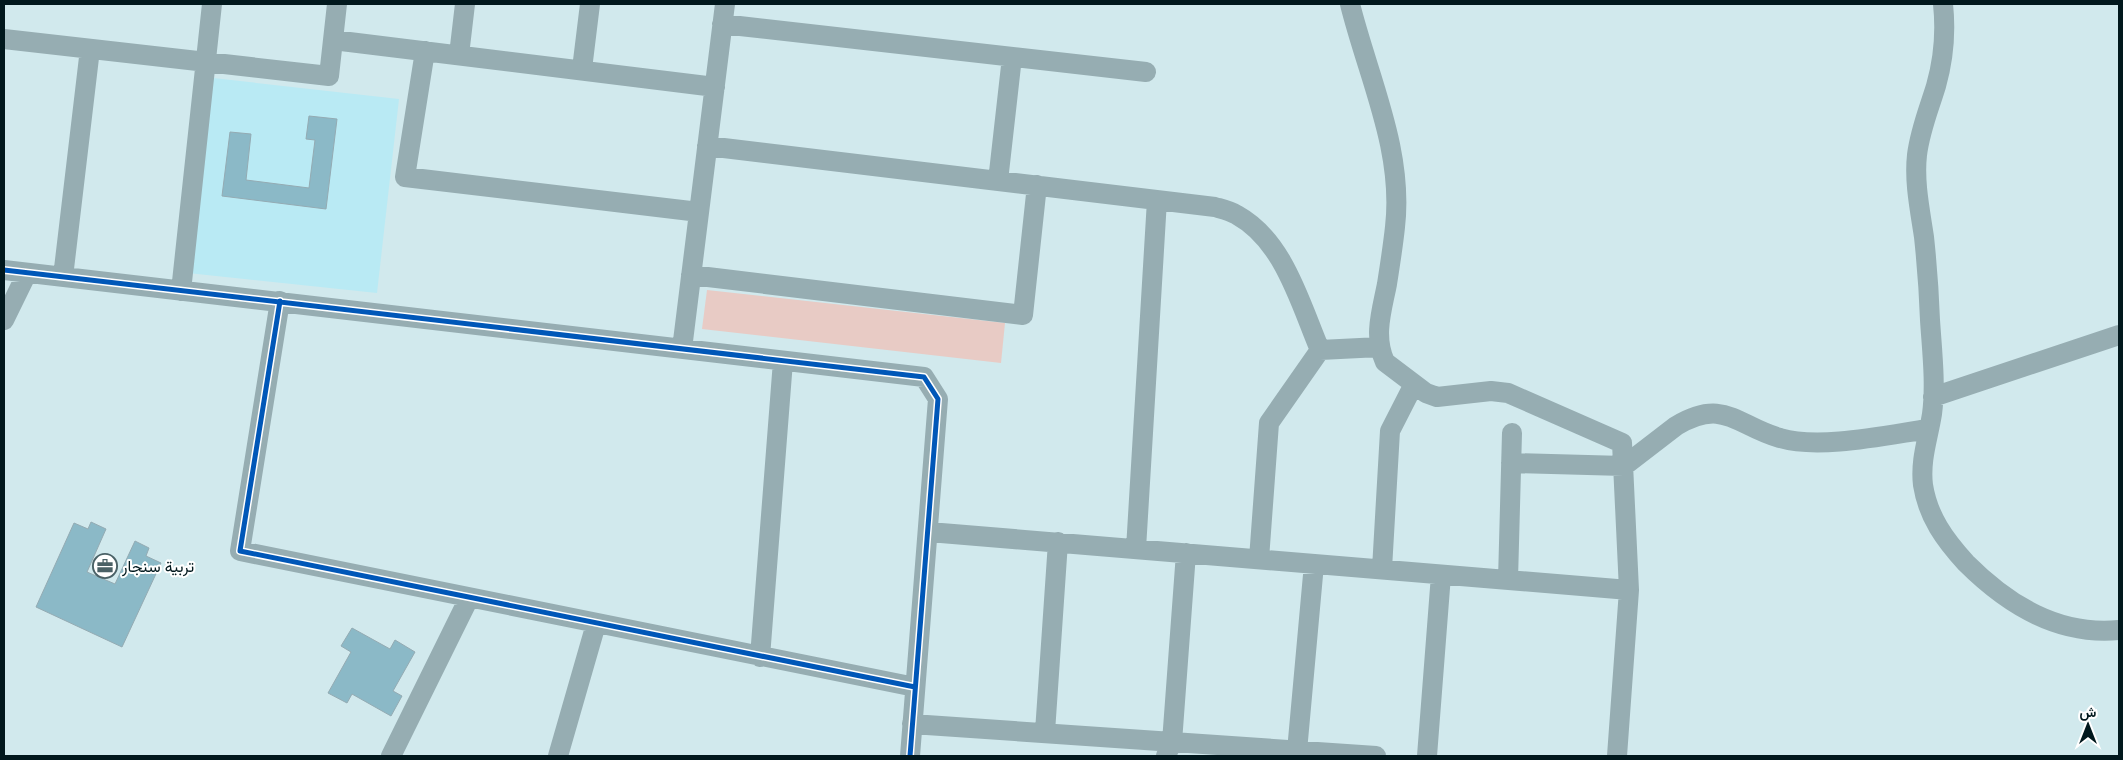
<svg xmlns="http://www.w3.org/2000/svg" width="2123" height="760" font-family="'Space Grotesk',Vazirmatn,sans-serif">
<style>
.built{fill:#b9eaf4}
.green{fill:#e8cbc5}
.building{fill:#8bb9c7;stroke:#94abb3}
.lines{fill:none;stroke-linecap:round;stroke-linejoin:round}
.street{stroke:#96adb2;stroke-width:20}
.cycleway-casing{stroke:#fff;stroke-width:8}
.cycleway{stroke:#0057b8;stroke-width:5}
.labels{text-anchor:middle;stroke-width:4;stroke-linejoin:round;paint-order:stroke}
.poi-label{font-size:16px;fill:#01181d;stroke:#fff;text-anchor:start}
</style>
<rect width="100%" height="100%" fill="#d1e9ed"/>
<!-- built -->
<path class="built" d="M213,78L399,99L377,293L188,273Z"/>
<!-- green -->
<path class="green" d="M707,290L1005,323L1001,363L702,329Z"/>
<!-- building -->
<path class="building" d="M309,116L337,119L326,209L222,196L230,132L251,134L246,180L309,188L315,140L306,139Z
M91,522L106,529L87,572L115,584L135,541L149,548L146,556L161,563L122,647L36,607L74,523L88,529Z
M352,628L390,649L395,640L415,652L393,691L402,696L391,716L352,694L347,703L328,693L351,652L341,646Z"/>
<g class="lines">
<!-- street -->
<path class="street" d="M1350,4C1368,77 1404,150 1395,227C1393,246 1390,265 1387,284C1382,310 1373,336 1385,362L1426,393L1437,397L1491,391L1508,393L1622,443L1629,590L1617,756
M1943,4C1946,32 1944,58 1936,86C1929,109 1920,130 1917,155C1914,182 1920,210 1924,237C1927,265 1929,292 1930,320C1932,351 1936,384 1932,414C1928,439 1920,460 1923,485C1928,517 1945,540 1966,563C2008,605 2058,636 2119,630
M722,24L1146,72
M4,39L329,76L337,4
M333,40L715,87
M425,51L405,177L699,212
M459,55L465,4
M582,69L590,4
M707,146L1215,207C1222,209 1231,211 1237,215C1284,241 1300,303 1320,350
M998,181L1012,57
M4,270L924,377L938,399L910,756
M691,275L1023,315L1037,185
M63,277L90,49
M181,291L212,4
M280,301L240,551L915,687
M4,320L27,273
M682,349L725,4
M1933,397L2119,335
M1511,463L1624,466L1676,426C1724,397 1737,426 1780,438C1819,450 1887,435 1928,429
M929,532L1629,590
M1136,549L1157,200
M1259,559L1269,423L1320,350L1380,347
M1382,569L1390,431L1414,384
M1508,580L1512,433
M760,657L783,361
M912,724L1376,756
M1045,732L1058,542
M1297,751L1314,564
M391,756L469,598
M558,756L596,624
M1166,756L1172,742L1186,553
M1427,756L1441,575"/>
<defs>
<path id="cycleway" d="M4,270L924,377L938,399L910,756
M280,301L240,551L915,687"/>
</defs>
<!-- cycleway casing -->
<use href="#cycleway" class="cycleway-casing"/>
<!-- cycleway -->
<use href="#cycleway" class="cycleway"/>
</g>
<!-- icons -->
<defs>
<symbol id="office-ring" viewBox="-11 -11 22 22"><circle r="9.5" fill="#fff" stroke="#4a6166" stroke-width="1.5"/><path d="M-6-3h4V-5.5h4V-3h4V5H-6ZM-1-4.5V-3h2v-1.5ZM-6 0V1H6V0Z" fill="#4a6166"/></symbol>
</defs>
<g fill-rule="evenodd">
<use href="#office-ring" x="91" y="552" width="28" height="28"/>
</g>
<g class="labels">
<!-- poi labels -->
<g class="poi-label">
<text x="122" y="572">تربية سنجار</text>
</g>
</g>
<!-- border -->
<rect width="2123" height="760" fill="none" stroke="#01181d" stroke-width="10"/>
<!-- north arrow -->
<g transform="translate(2088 725)" stroke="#ffffff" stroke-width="4" paint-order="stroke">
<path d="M0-4L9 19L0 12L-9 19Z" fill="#01181d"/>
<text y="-8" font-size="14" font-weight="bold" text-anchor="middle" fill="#01181d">ش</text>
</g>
</svg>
